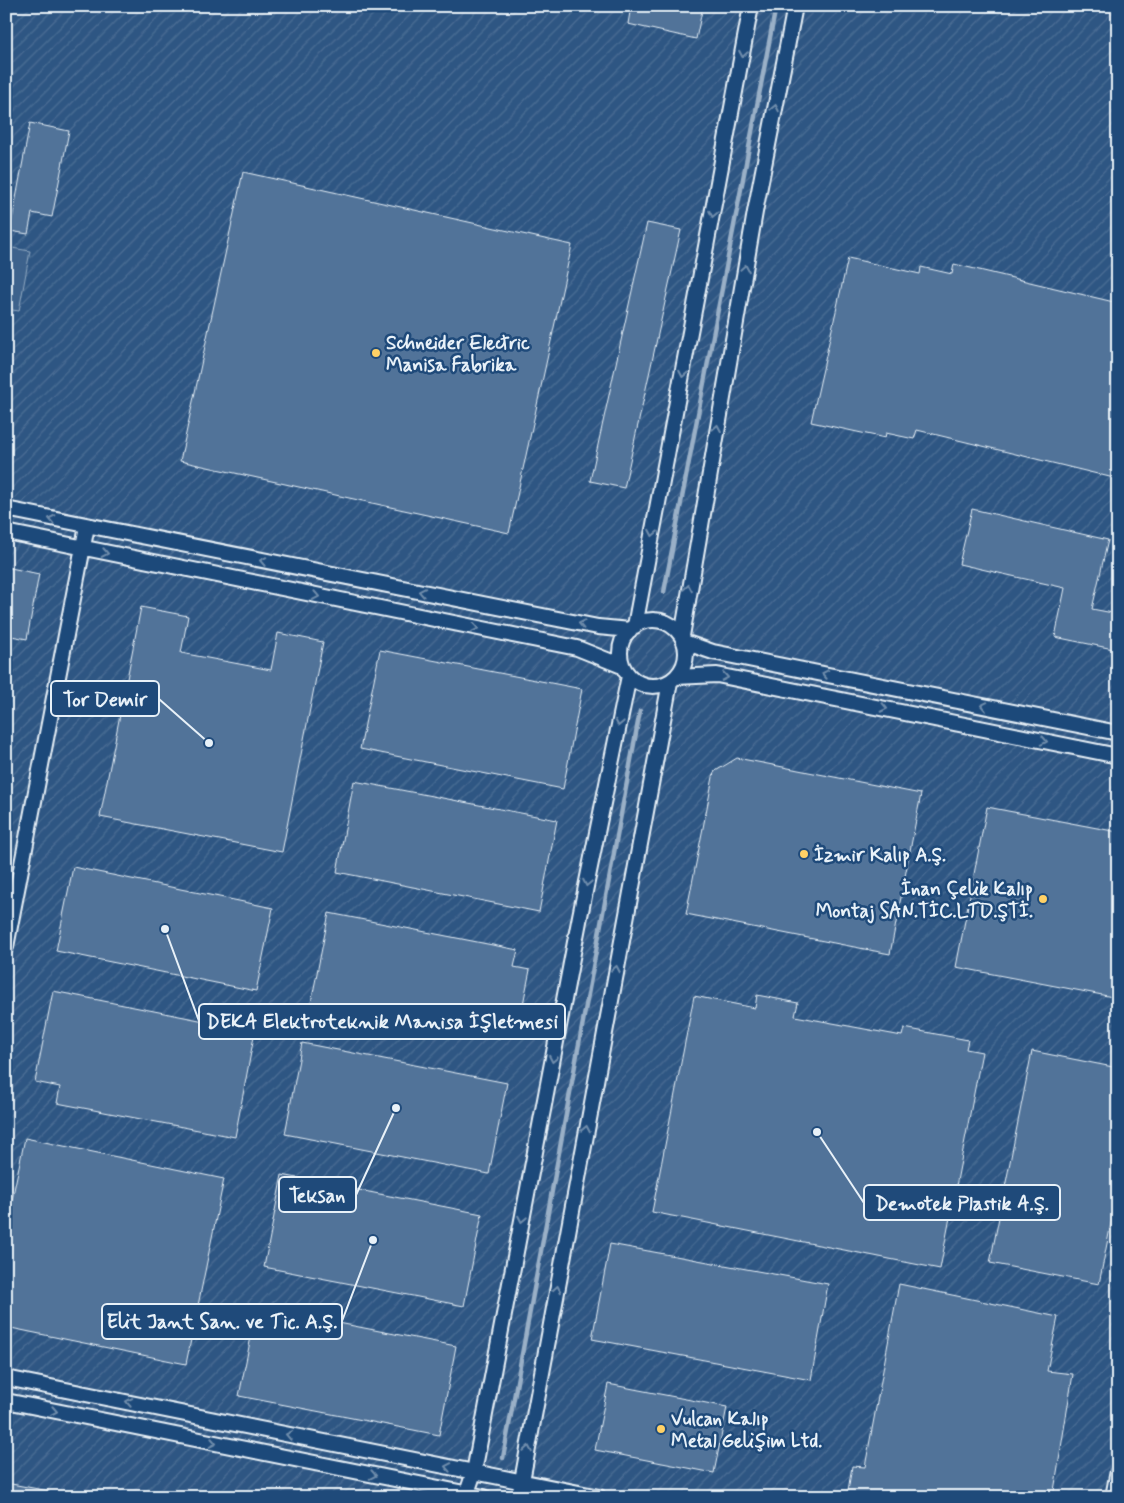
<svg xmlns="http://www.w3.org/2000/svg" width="1124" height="1503" font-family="Mynerve,sans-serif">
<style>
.industrial{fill:url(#industrial-furrows)}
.garden{fill:#3c628c;stroke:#92aac2}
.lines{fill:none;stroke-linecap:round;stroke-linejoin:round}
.stream{stroke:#9ab0c7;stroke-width:4.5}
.building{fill:#517399;stroke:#e8f1f8}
.tertiary-casing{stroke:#e8f1f8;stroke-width:18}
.tertiary{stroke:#1f4a7a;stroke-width:14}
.oneway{stroke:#6f8dac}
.poi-dot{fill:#ffd166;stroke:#1f4a7a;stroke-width:2}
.labels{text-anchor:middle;stroke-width:5;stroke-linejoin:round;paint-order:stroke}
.poi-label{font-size:19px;font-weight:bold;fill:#e8f1f8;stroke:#1f4a7a;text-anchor:start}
.leader{fill:none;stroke:#e8f1f8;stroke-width:2}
.callout-dot{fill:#e8f1f8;stroke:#1f4a7a;stroke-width:2}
.callout{fill:#1f4a7a;stroke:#e8f1f8;stroke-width:2}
.callout-label{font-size:20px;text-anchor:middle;font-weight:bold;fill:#e8f1f8}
</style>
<defs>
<pattern id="industrial-furrows" width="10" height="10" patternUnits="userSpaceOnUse" patternTransform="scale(1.25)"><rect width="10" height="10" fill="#2e5683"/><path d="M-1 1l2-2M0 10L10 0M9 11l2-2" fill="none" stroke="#4c6f95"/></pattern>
</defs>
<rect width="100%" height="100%" fill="#1f4a7a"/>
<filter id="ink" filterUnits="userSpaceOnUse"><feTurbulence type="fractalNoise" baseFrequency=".02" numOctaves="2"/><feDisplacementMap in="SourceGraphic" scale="10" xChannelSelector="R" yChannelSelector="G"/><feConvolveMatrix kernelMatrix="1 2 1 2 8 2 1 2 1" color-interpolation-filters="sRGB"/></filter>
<g filter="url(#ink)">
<!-- industrial -->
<path class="industrial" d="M6,6H1118V1497H6Z"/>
<!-- garden -->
<path class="garden" d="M6,247L30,251L19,311L6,309Z"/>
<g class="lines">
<!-- stream -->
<path class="stream" d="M664,592L776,6
M503,1458L640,711"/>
</g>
<!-- building -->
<path class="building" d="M631,6H703L696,39L628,24Z
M30,123L69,131L52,217L32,213L28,234L10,231Z
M243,172L572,245L509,533L180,461Z
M647,223L681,230L624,488L590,481Z
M848,258L920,274L921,267L952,274L954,264L1118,303V479L917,430L914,439L886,433L885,438L811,422Z
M972,509L1108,540L1092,609L1118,614V650L1055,637L1065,588L959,564Z
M6,567L39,574L27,639L6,635Z
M141,607L188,616L181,653L271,670L278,633L323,642L282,852L100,817Z
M380,650L582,689L563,789L360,749Z
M737,758L921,794L890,954L686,914L714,772Z
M354,781L557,820L539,912L337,872Z
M987,807L1118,832V998L956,967Z
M73,867L273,908L256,991L56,951Z
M329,913L518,950L514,967L530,970L519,1024L504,1021L500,1039L311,1003Z
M53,991L255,1031L235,1137L57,1103L60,1087L35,1082Z
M757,995L798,1003L795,1016L902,1036L904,1028L968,1040L966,1049L982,1052L940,1269L652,1212L694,996L755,1008Z
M302,1043L507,1083L489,1174L285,1134Z
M1032,1051L1118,1068V1188L1099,1284L990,1263Z
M25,1138L224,1179L186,1364L6,1327V1228Z
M282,1175L482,1214L464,1306L264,1267Z
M610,1244L828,1284L811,1380L592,1339Z
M899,1284L1058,1317L1047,1371L1073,1374L1053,1497H847L852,1466L865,1467Z
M257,1307L456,1346L439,1435L239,1396Z
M608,1384L727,1407L714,1473L595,1450Z
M6,1483L49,1491L48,1497H6Z"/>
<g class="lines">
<defs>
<path id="tertiary" d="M6,509L598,627L630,630
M6,532L577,648L622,666
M620 653a33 33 0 1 1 66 0a33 33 0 1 1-66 0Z
M635,626L751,6
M682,636L755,212L795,6
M684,642L713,652L1118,733
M676,677L717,675L1118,756
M6,947L87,526
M6,1378L599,1497
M6,1401L484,1497
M467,1493L474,1472L580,916L629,676
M519,1497L670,682
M1113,1497L1118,1471"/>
</defs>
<!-- tertiary casing -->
<use href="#tertiary" class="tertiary-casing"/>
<!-- tertiary -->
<use href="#tertiary" class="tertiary"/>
</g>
<!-- one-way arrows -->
<defs><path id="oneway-chevron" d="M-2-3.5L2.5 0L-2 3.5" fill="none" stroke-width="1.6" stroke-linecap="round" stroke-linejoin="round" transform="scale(1.25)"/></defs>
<g class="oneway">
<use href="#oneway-chevron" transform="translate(743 54) rotate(100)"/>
<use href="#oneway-chevron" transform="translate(775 108) rotate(-79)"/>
<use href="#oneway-chevron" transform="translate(713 214) rotate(101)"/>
<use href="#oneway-chevron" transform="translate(745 268) rotate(-80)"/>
<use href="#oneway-chevron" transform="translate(683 374) rotate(101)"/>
<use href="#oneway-chevron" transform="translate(717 428) rotate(-80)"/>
<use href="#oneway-chevron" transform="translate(52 519) rotate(-168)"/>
<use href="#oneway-chevron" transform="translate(653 533) rotate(101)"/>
<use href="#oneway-chevron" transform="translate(105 553) rotate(11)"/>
<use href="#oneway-chevron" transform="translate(263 561) rotate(-169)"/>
<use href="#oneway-chevron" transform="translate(688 588) rotate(-80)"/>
<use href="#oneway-chevron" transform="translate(422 592) rotate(-169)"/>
<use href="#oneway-chevron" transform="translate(316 596) rotate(11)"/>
<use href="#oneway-chevron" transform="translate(582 624) rotate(-168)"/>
<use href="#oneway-chevron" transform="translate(475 628) rotate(11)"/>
<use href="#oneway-chevron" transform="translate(825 674) rotate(-169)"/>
<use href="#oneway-chevron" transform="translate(725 677) rotate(10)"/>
<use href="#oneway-chevron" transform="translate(984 706) rotate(-169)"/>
<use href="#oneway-chevron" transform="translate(884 708) rotate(12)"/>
<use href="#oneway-chevron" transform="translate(619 723) rotate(101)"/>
<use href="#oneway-chevron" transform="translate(1044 741) rotate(11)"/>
<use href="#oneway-chevron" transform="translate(587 883) rotate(101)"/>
<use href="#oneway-chevron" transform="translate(616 969) rotate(-79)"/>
<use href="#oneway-chevron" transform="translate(553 1059) rotate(101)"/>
<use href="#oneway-chevron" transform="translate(586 1129) rotate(-79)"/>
<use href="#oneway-chevron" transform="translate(522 1219) rotate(101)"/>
<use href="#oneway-chevron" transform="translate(557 1289) rotate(-80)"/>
<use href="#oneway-chevron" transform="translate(129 1402) rotate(-169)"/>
<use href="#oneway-chevron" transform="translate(54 1411) rotate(11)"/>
<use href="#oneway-chevron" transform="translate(289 1435) rotate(-169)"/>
<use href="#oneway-chevron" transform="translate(213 1443) rotate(11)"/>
<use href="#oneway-chevron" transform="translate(528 1449) rotate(-80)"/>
<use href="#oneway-chevron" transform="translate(448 1467) rotate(-169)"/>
<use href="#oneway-chevron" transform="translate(373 1475) rotate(11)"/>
</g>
</g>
<!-- markers -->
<g class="poi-dot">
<circle cx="376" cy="353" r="5"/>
<circle cx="804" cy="854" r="5"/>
<circle cx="1043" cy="899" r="5"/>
<circle cx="661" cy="1429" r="5"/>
</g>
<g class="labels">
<!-- poi labels -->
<g class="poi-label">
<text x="386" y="349">Schneider Electric<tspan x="386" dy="22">Manisa Fabrika</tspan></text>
<text x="814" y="861">İzmir Kalıp A.Ş.</text>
<text x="1033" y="895" text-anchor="end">İnan Çelik Kalıp<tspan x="1033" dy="22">Montaj SAN.TİC.LTD.ŞTİ.</tspan></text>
<text x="671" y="1425">Vulcan Kalıp<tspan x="671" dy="22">Metal Gelişim Ltd.</tspan></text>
</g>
</g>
<!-- callouts -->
<path class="leader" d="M209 743L159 699M165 929L199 1021M396 1108L356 1195M817 1132L864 1203M373 1240L342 1321"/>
<g class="callout-dot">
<circle cx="209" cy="743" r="5"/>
<circle cx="165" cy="929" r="5"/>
<circle cx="396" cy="1108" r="5"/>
<circle cx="817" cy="1132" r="5"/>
<circle cx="373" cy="1240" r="5"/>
</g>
<g class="callout">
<rect x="51" y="681" width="108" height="35" rx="5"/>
<rect x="199" y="1004" width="366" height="35" rx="5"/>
<rect x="279" y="1177" width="77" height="35" rx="5"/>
<rect x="864" y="1185" width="196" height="35" rx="5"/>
<rect x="102" y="1304" width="240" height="35" rx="5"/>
</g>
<g class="callout-label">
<text x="105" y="706">Tor Demir</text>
<text x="382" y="1028">DEKA Elektroteknik Manisa İşletmesi</text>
<text x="317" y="1202">Teksan</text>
<text x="962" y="1210">Demotek Plastik A.Ş.</text>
<text x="222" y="1328">Elit Jant San. ve Tic. A.Ş.</text>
</g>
<!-- margin -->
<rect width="1124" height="1503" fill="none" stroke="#1f4a7a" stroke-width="25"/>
<rect x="12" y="12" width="1099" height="1478" fill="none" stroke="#e8f1f8" stroke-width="2" filter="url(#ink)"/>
</svg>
